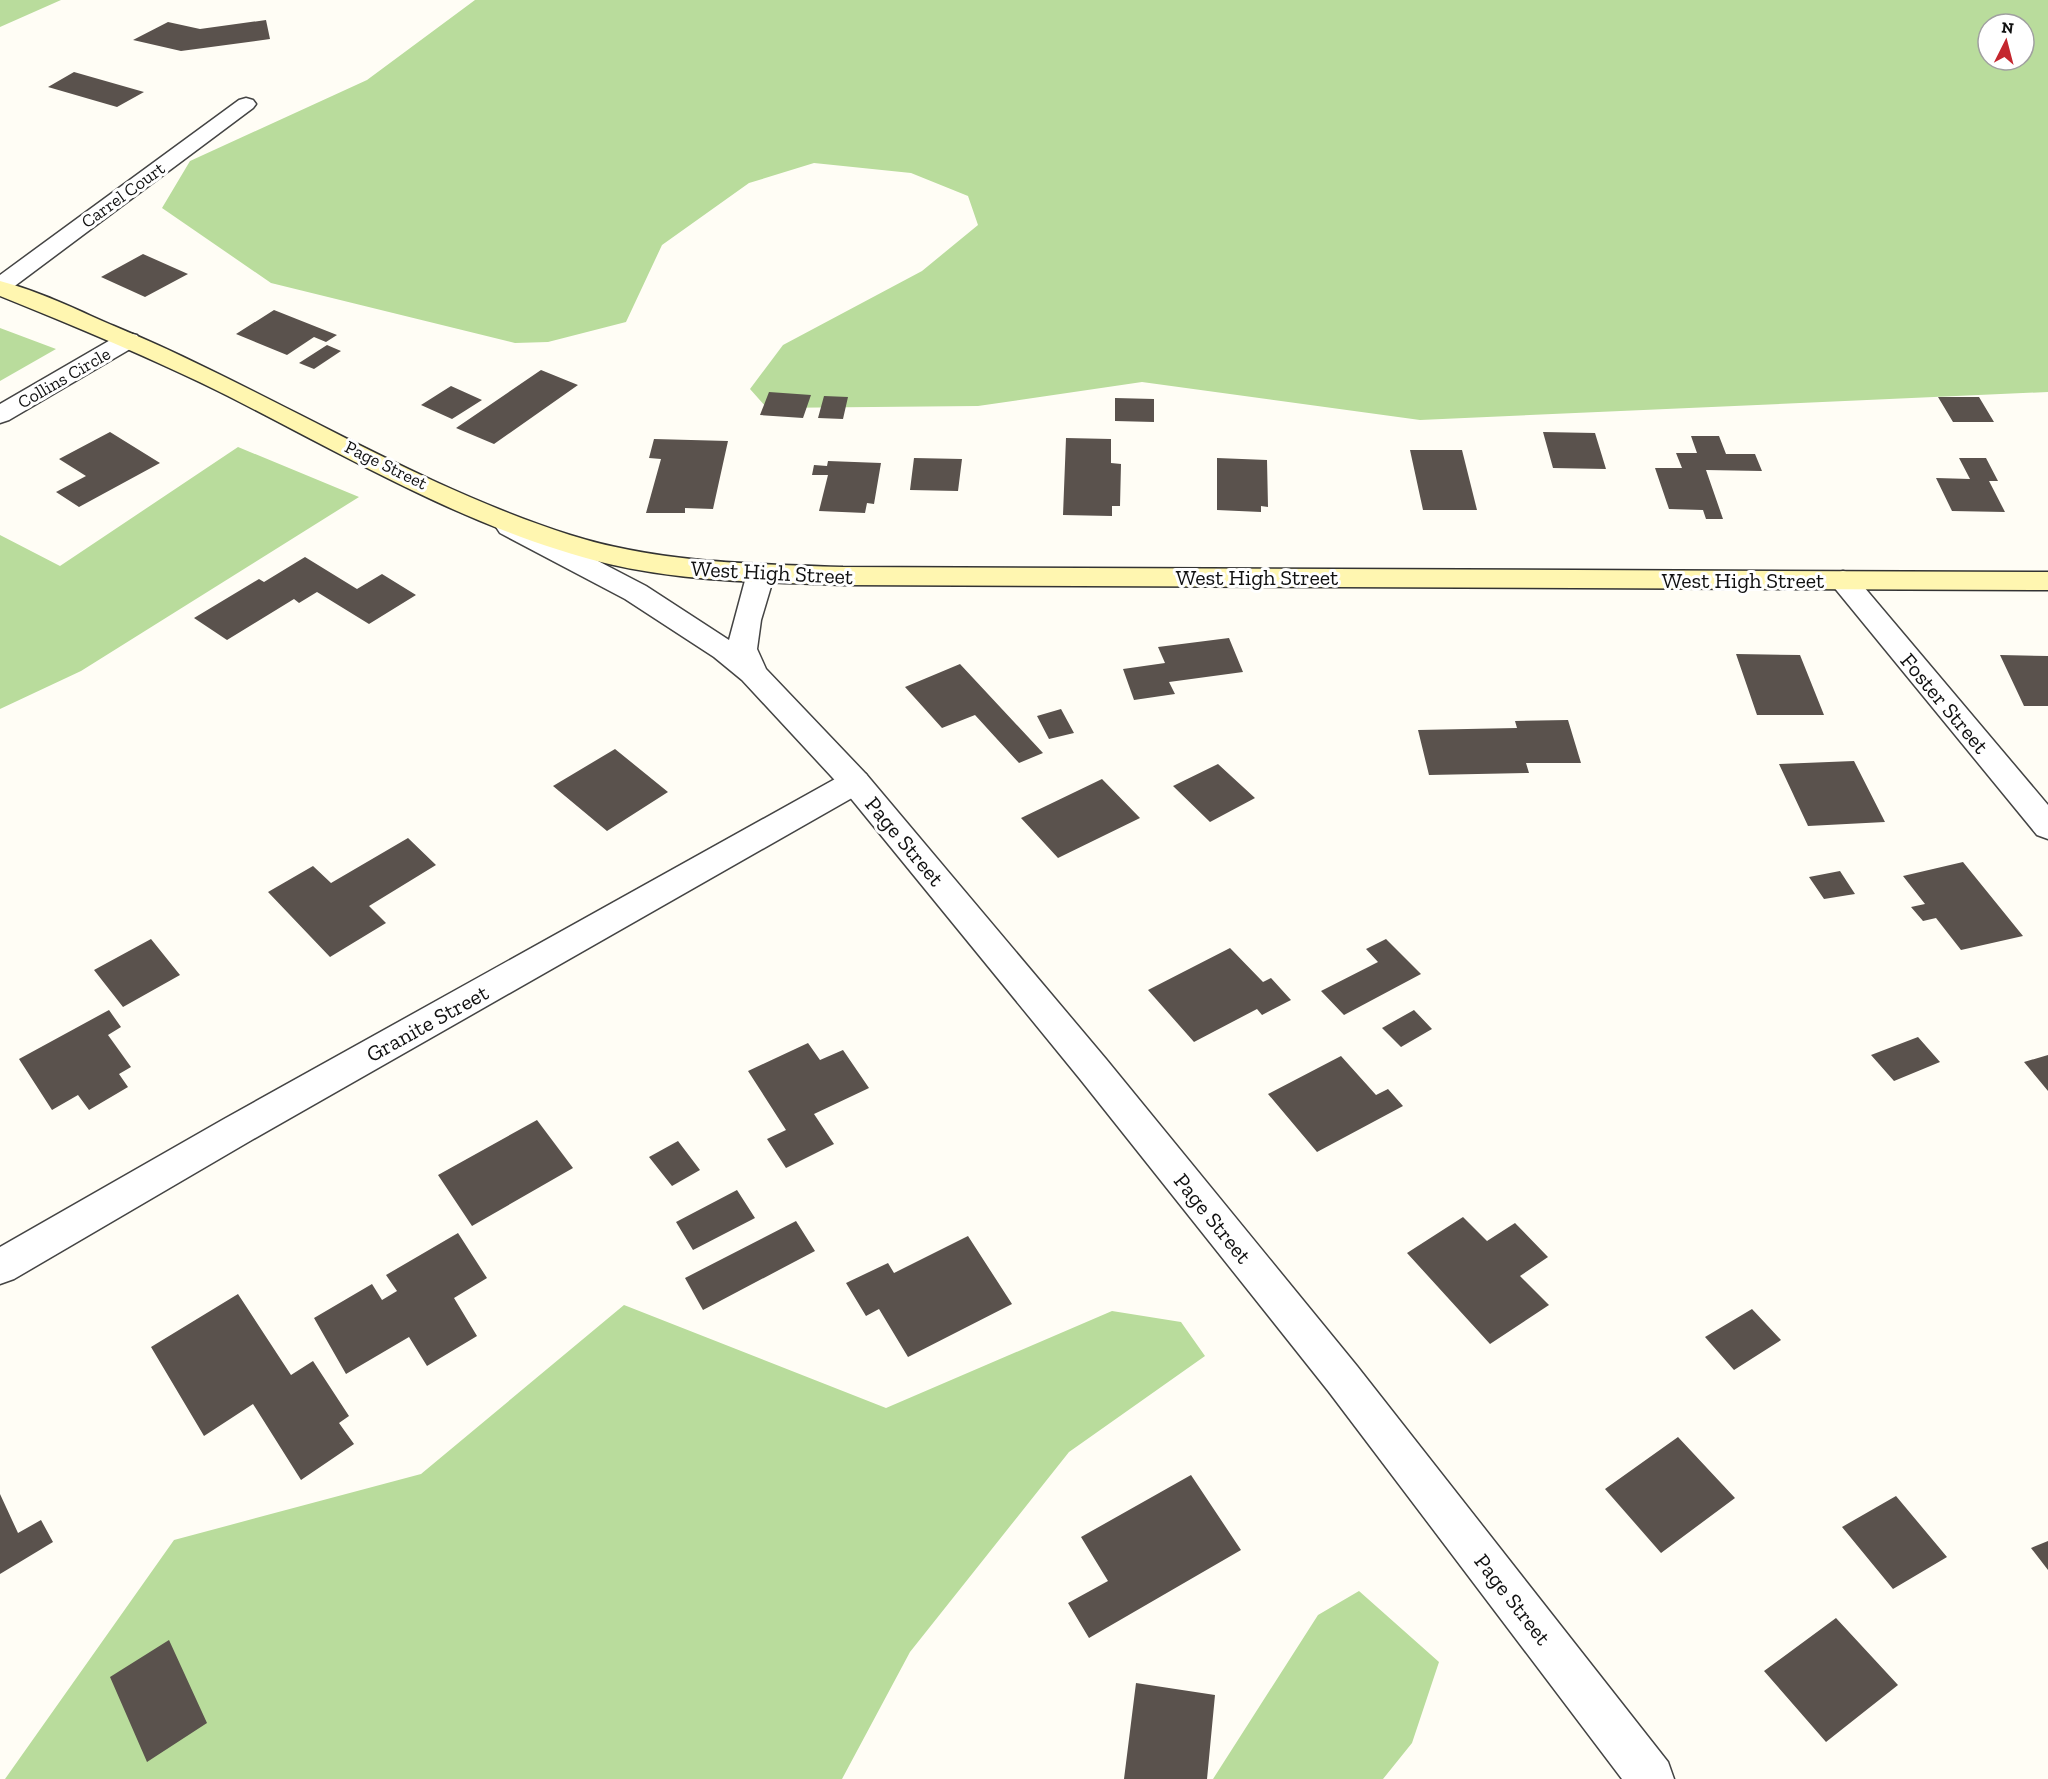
<svg xmlns="http://www.w3.org/2000/svg" width="2048" height="1779" font-family="'Zilla Slab',serif">
<style>
.forest{fill:#b9dc9c;fill-rule:evenodd}
.building{fill:#5a524d}
.lines{fill:none;stroke-linecap:round;stroke-linejoin:round}
.minor-casing{stroke:#444;stroke-width:3}
.tertiary-casing{stroke:#444;stroke-width:3}
.secondary-casing{stroke:#333;stroke-width:3}
.minor{fill:#fff;fill-rule:evenodd}
.tertiary{fill:#fff;fill-rule:evenodd}
.secondary{fill:#fff6b0;fill-rule:evenodd}
.labels{text-anchor:middle;stroke-width:6;stroke-linejoin:round;paint-order:stroke}
.far-street-label{font-size:18px;fill:#111;stroke:#fff}
.street-label{font-size:22px;fill:#111;stroke:#fff}
</style>
<rect width="100%" height="100%" fill="#fffdf5"/>
<!-- forest -->
<path class="forest" d="M0,0H61L0,27Z
M475,0H2048V392L1420,420L1142,382L978,406L767,408L750,389L783,345L922,271L978,225L968,196L911,173L814,163L749,183L662,245L626,322L548,342L515,343L271,283L162,208L190,161L367,80ZM1988,24H2024V60H1988Z
M0,328L56,349L0,381Z
M238,447L359,497L81,671L0,709V535L60,566Z
M624,1305L886,1408L1112,1311L1181,1322L1205,1356L1069,1452L910,1652L842,1779H5L174,1540L421,1474Z
M1359,1591L1439,1662L1412,1743L1383,1779H1213L1318,1615Z"/>
<!-- building -->
<path class="building" d="M266,20L270,39L181,51L133,40L168,22L200,29Z
M74,72L144,92L117,107L48,87Z
M143,254L188,274L145,297L101,277Z
M274,310L337,335L326,342L314,337L287,355L236,334Z
M327,345L341,351L314,369L299,363Z
M541,370L578,385L494,444L456,428Z
M451,386L482,400L452,419L421,405Z
M769,392L811,395L803,418L760,415Z
M824,396L848,397L843,419L818,418Z
M1938,397H1979L1994,422H1953Z
M1115,398L1154,399V422L1115,421Z
M110,432L160,463L79,507L56,492L86,476L59,459Z
M1543,432L1595,433L1606,469L1553,468Z
M1691,436H1719L1726,454H1755L1762,471L1706,470L1723,519H1706L1703,510L1669,509L1655,468H1682L1676,453H1697Z
M1066,438L1111,439V463L1121,464L1120,506H1112V516L1063,515Z
M654,439L728,441L713,509L685,508V513H646L661,459L649,458Z
M1410,450H1462L1477,510H1423Z
M914,458L962,459L958,491L910,490Z
M1217,458L1267,460L1268,507L1261,506V512L1217,510Z
M1959,458H1986L1998,481H1989L2005,512L1952,511L1936,478L1970,479Z
M828,461L881,463L874,504L867,503L865,513L819,511L828,475H812L814,465L827,466Z
M305,557L357,589L382,574L416,595L369,624L317,592L299,603L294,599L227,640L194,618L259,579L264,582Z
M1229,638L1243,672L1169,682L1175,694L1134,700L1123,669L1165,663L1158,647Z
M1736,654L1800,655L1824,715H1757Z
M2000,655L2048,656V706H2024Z
M960,664L1043,753L1019,763L975,715L942,728L905,687Z
M1061,709L1074,733L1049,739L1037,716Z
M1568,720L1581,763H1526L1529,773L1429,775L1418,730L1517,728L1515,721Z
M615,749L668,792L607,831L553,786Z
M1854,761L1885,822L1808,826L1779,764Z
M1218,764L1255,798L1210,822L1173,786Z
M1102,779L1140,818L1058,858L1021,818Z
M408,838L436,865L369,906L386,923L330,957L268,892L313,866L331,883Z
M1963,862L2023,936L1961,950L1936,918L1923,921L1911,907L1925,904L1903,876Z
M1840,871L1855,894L1824,899L1809,877Z
M151,939L180,975L123,1007L94,970Z
M1386,939L1421,974L1344,1015L1321,991L1378,962L1366,949Z
M1230,948L1263,982L1271,978L1291,1000L1262,1015L1257,1009L1194,1042L1148,990Z
M109,1010L121,1027L108,1035L131,1067L119,1074L128,1087L89,1110L78,1095L52,1110L19,1059Z
M1414,1010L1432,1029L1401,1047L1382,1028Z
M1918,1037L1940,1062L1894,1081L1871,1055Z
M808,1043L820,1060L843,1050L869,1088L814,1114L834,1144L786,1168L767,1139L786,1130L748,1071Z
M2048,1055V1091L2024,1062Z
M1341,1056L1376,1095L1388,1089L1403,1106L1317,1152L1268,1094Z
M537,1120L573,1168L472,1226L438,1175Z
M678,1141L700,1170L672,1186L649,1157Z
M737,1190L755,1218L693,1250L676,1222Z
M1463,1217L1487,1241L1515,1223L1548,1257L1520,1276L1549,1305L1490,1344L1407,1253Z
M796,1221L815,1251L703,1310L685,1278Z
M458,1233L487,1278L454,1298L477,1336L427,1366L409,1337L346,1374L314,1318L372,1284L382,1300L397,1291L386,1275Z
M968,1236L1012,1304L908,1357L879,1309L866,1316L846,1283L888,1263L894,1273Z
M238,1294L291,1375L313,1361L349,1416L339,1423L354,1444L301,1480L253,1404L204,1436L151,1347Z
M1752,1309L1781,1340L1734,1370L1705,1337Z
M1678,1437L1735,1498L1661,1553L1605,1489Z
M1191,1475L1241,1550L1089,1638L1068,1603L1108,1581L1081,1537Z
M0,1494L18,1533L41,1520L53,1542L0,1574Z
M1896,1496L1947,1557L1893,1589L1842,1527Z
M2048,1541V1570L2031,1548Z
M1836,1618L1898,1685L1826,1742L1764,1671Z
M169,1640L207,1723L147,1762L110,1677Z
M1136,1683L1215,1695L1207,1779H1124Z"/>
<g class="lines">
<defs>
<path id="minor" d="M246,98L253,100L256,104L253,108L8,291L0,293V275L239,100Z
M128,333L137,335L140,340L137,345L9,420L0,423V404L119,335Z
M1843,571L1853,574L2048,805V839L2037,835L1833,586L1829,580L1833,574Z
M855,771L866,774L871,782L866,790L250,1141L14,1279L0,1284V1247L224,1119L844,774Z"/>
<path id="tertiary" d="M510,519L552,537L646,586L729,640L747,573L751,567L761,564L771,567L775,573L761,620L757,649L766,669L866,774L1106,1059L1357,1366L1668,1762L1674,1779H1622L1329,1392L1080,1079L844,790L742,680L714,657L625,599L500,533L496,527L500,521Z"/>
<path id="secondary" d="M0,281C39,291 77,310 114,326C268,390 411,484 570,535C659,563 750,564 843,567L2048,572V590L843,585C764,582 686,582 609,564C473,531 352,459 228,396C154,359 77,327 0,296Z"/>
</defs>
<!-- minor casing -->
<use href="#minor" class="minor-casing"/>
<!-- tertiary casing -->
<use href="#tertiary" class="tertiary-casing"/>
<!-- secondary casing -->
<use href="#secondary" class="secondary-casing"/>
<!-- minor -->
<use href="#minor" class="minor"/>
<!-- tertiary -->
<use href="#tertiary" class="tertiary"/>
<!-- secondary -->
<use href="#secondary" class="secondary"/>
</g>
<g class="labels">
<!-- far-street labels -->
<g class="far-street-label">
<text transform="translate(123 195) rotate(-36)" y="6">Carrel Court</text>
<text transform="translate(64 378) rotate(-30)" y="6">Collins Circle</text>
<text transform="translate(386 465) rotate(26)" y="6">Page Street</text>
</g>
<!-- street labels -->
<g class="street-label">
<text transform="translate(772 572) rotate(3)" y="8">West High Street</text>
<text x="1257" y="585">West High Street</text>
<text x="1743" y="588">West High Street</text>
<text transform="translate(1945 703) rotate(50)" y="8">Foster Street</text>
<text transform="translate(905 841) rotate(50)" y="8">Page Street</text>
<text transform="translate(427 1023) rotate(-29)" y="8">Granite Street</text>
<text transform="translate(1213 1218) rotate(51)" y="8">Page Street</text>
<text transform="translate(1513 1599) rotate(52)" y="8">Page Street</text>
</g>
</g>
<!-- north arrow -->
<g transform="translate(2006 42) rotate(6)"><circle r="28" fill="#ffffff" stroke="#a0a0a0" stroke-width="1.5"/>
<path d="M0-4.5L10 22L0 15L-10 22Z" fill="#c4262e"/>
<text y="-9" font-size="16" font-weight="bold" text-anchor="middle" fill="#111111">N</text>
</g>
</svg>
